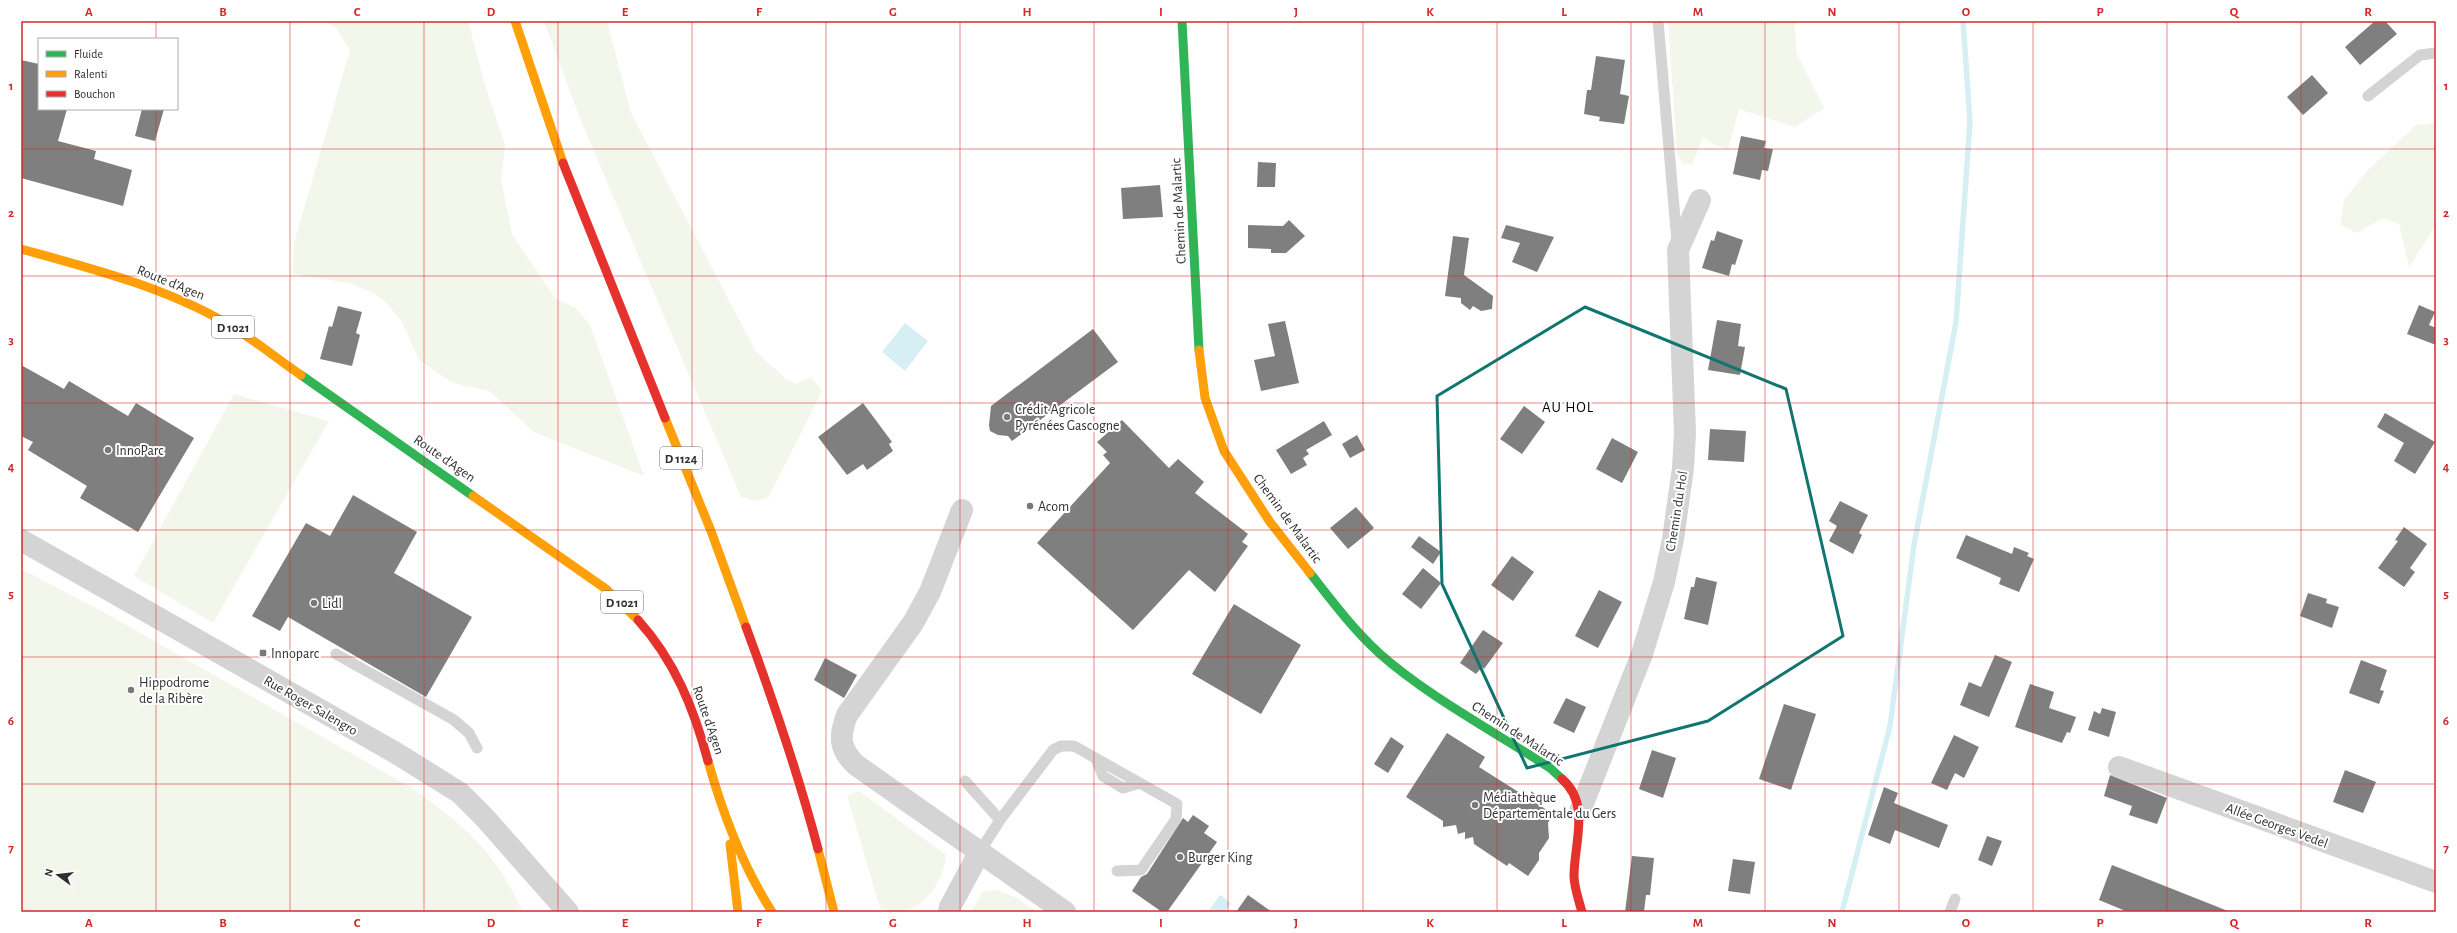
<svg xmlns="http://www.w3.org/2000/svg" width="2457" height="933" font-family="'Alegreya Sans',sans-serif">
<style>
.green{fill:#f3f6eb}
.water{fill:#d6eff4}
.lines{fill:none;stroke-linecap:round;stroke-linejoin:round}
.stream{stroke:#d6eff4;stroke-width:5.5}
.building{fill:#7f7f7f}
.lane{stroke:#d4d4d4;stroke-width:11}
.street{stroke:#d4d4d4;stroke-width:22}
.fast{stroke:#30b455;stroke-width:9}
.slow{stroke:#ff9f0a;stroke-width:9}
.jam{stroke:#e5322d;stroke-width:9}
.marked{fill:none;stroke:#0f766e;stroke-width:3;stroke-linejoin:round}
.grid{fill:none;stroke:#d62828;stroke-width:1;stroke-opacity:0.55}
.poi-dot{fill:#787878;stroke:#fff;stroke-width:1.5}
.labels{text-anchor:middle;stroke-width:4;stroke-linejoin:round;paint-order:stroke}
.shield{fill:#fff;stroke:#6d6d6d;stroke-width:1}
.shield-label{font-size:13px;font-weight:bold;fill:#2f2f2f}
.street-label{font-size:14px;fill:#2f2f2f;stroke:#fff}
.poi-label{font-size:14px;fill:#2f2f2f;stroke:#fff;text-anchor:start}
.neighbourhood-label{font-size:15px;letter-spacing:1px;fill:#000;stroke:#fff}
.neatline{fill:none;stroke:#d62828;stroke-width:1.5}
.grid-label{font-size:13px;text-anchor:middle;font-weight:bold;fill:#d62828}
</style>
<rect width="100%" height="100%" fill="#fff"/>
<!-- green -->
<path class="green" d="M325,21H468L485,85L505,145L501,179L512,234L555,298L577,309L590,325L644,476L534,432L489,391L453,383L419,360L402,322L387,303L373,293L349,283L293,274L294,243L350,50L336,28Z
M544,21H607L631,113L756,352L786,379L797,384L811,377L822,391L768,498L755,501L741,497L581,121Z
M1668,21H1795L1796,52L1824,108L1795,127L1739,109L1728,149L1714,145L1703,137L1692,165L1682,163L1677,153Z
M2436,123V225L2409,267L2399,224L2383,218L2357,233L2340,225L2344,200L2368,170L2416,125Z
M234,394L329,421L213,623L134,576Z
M21,569L107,614L410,787C441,809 475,833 497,866C507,880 515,896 523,912H21Z
M859,791L946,855C943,881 927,908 898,912C893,912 886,910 880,908L847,796Z
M996,890L1017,898L1037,912H971L983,891Z"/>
<!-- water -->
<path class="water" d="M905,323L928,341L905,371L882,352Z
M1220,895L1231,903L1225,912H1208Z"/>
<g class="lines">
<!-- stream -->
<path class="stream" d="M1842,912L1890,726L1914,545L1956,322L1970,122L1963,21"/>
</g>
<!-- building -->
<path class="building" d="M2375,21H2385L2397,34L2360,65L2345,47Z
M1596,56L1625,60L1620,94L1629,96L1624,124L1599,121L1600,117L1584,114L1587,90H1591Z
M21,60L39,64V109H67L58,141L96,151L94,159L132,170L123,206L21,178Z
M2312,75L2328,93L2303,115L2287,97Z
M142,109H164L155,141L135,136Z
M1741,136L1766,141L1764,148L1773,149L1768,171L1762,170L1760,180L1733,174Z
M1258,162L1276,163L1275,187H1257Z
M1160,185L1163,217L1123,219L1121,188Z
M1289,220L1305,236L1286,253H1271V249L1248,248V225L1283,226Z
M1506,225L1554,237L1537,272L1512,262L1520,243L1501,238Z
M1717,231L1743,240L1735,265L1732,264L1729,276L1702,268L1711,240L1714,241Z
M1453,236L1469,238L1464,275L1493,296L1492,309L1481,311L1473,306L1470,310L1461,303V298L1445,296Z
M2419,305L2435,312L2429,325L2436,328V345L2407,334Z
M338,306L362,312L356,333L360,335L352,366L320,359L329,326L332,327Z
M1717,320L1741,324L1738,346L1745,347L1740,375L1708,370Z
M1285,321L1299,383L1261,391L1254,360L1275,356L1268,324Z
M1093,329L1118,362L1012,441L1008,436L998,435L990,431L989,425L991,406Z
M21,365L64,389L69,381L128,416L136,403L194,438L138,532L80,498L87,486L28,450L33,442L21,436Z
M863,403L892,442L889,444L893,451L867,470L863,464L847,475L818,437Z
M1524,406L1545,422L1522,454L1500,439Z
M2385,413L2435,442L2415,474L2394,461L2404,443L2377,427Z
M1122,420L1169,468L1178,459L1204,482L1195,493L1248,534L1242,542L1248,546L1215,592L1189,570L1133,630L1037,543L1110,463L1103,455L1107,452L1097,442Z
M1324,421L1332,435L1306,450L1309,454L1303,458L1307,465L1291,474L1276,450Z
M1710,429L1746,431L1744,462L1708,460Z
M1357,435L1365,450L1350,458L1342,444Z
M1612,438L1638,452L1622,483L1596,469Z
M353,495L417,532L394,573L472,617L426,697L288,617L280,631L252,616L306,523L330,536Z
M1840,501L1868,515L1859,533L1862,535L1853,554L1829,541L1837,526L1829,521Z
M1356,507L1374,528L1348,549L1330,528Z
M2404,527L2427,544L2410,568L2415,572L2404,587L2378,568L2398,541L2395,540Z
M1966,535L2012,554L2014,547L2029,553L2027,556L2034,559L2019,592L1999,584L2001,578L1956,558Z
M1419,536L1441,552L1433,564L1411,547Z
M1512,556L1534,572L1513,601L1491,585Z
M1423,568L1441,583L1421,609L1402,594Z
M1696,577L1717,582L1708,625L1684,619L1691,587H1694Z
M1599,590L1622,602L1598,648L1575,636Z
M2308,593L2327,599L2326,603L2339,607L2332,628L2300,616Z
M1234,604L1301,645L1261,714L1192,674Z
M1483,630L1503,643L1484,669L1482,667L1476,674L1460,663Z
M1995,655L2012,662L1989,717L1960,705L1969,682L1981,687Z
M825,658L857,675L844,698L814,680Z
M2361,660L2387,670L2380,690L2384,691L2379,704L2349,693Z
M2030,684L2054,692L2049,708L2076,717L2070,733L2067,732L2062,743L2015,727Z
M1566,698L1586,707L1574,733L1553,723Z
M1784,704L1816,714L1791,790L1759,779Z
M2102,708L2116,712L2109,737L2088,730L2094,711L2100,714Z
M1447,733L1485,757L1479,767L1547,810L1545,812L1551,817L1548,823L1549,838L1539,853V860L1528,876L1509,863L1507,866L1474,844L1473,837L1465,839V832L1458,834L1456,825L1443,827V821L1406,797Z
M1954,735L1979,747L1964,778L1955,773L1947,790L1931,783Z
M1391,737L1404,746L1388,773L1374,764Z
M1652,750L1676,758L1663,798L1639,789Z
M2345,770L2376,782L2363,813L2333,802Z
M2110,775L2167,798L2157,824L2129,815L2132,806L2104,796Z
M1884,787L1898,793L1894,803L1948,825L1939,848L1895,830L1890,844L1868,835Z
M1193,815L1209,826L1204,833L1217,842L1167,912H1162L1132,891L1141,877L1147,874L1183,818L1188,822Z
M1987,836L2002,841L1992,866L1978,860Z
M1632,856L1654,858L1650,895H1646L1644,912H1625Z
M1733,859L1755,862L1750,894L1728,891Z
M2112,865L2228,911V912H2128L2099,900Z
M1248,895L1272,912H1236Z"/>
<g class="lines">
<!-- lane -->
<path class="lane" d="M1658,21L1677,242
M2368,96L2420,55L2436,53
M336,654L454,720L469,733L477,748
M1096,759L1103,776L1123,788L1140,783
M965,781L1000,820
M979,853L1000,820L1053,750L1061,746H1074L1177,804L1176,819L1141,870L1117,871
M1950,912L1955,899"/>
<!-- street -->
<path class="street" d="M962,510L930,592L913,623L847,715C839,736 839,749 856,765L1065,912
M21,540L396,753L460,793L485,818L568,912
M2119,767L2436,882
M1580,811L1642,654L1664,582L1673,539L1683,468L1685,433L1678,250L1700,200
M949,912L950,907L979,853"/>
<!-- fast -->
<path class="fast" d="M1182,21L1199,350
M301,375L473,496
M1310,573C1331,600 1353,629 1379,653C1427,696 1495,732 1550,768L1562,779"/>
<!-- slow -->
<path class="slow" d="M515,21L563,163
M21,249C90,268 164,287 226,323C252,338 276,358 301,375
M1199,350L1205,398L1224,451L1270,522L1310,573
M665,418L711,531L746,627
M473,496L606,589L638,620
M708,761C723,815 742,865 772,912
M730,844L738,912
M818,849L834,912"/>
<!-- jam -->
<path class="jam" d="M563,163L665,418
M638,620C675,661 694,709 708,761
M746,627C773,700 798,773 818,849
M1562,779C1591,804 1574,843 1574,876C1574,887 1579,901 1582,912"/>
</g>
<!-- marked area -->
<path class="marked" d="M1585,307L1786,389L1843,636L1708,721L1527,768L1442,584L1437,396Z"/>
<!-- grid -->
<path class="grid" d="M156,21V39M290,21V912M424,21V912M558,21V912M692,21V912M826,21V912M960,21V912M1094,21V912M1228,21V912M1363,21V912M1497,21V912M1631,21V912M1765,21V912M1899,21V912M2033,21V912M2167,21V912M2301,21V912M156,109V912M21,149H2436M21,276H2436M21,403H2436M21,530H2436M21,657H2436M21,784H2436"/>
<!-- markers -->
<g class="poi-dot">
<circle cx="1007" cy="417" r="4"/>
<circle cx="108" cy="450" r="4"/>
<circle cx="1030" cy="506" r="4"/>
<circle cx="314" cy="603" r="4"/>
<rect x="259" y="649" width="8" height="8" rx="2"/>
<circle cx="131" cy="690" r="4"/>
<circle cx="1475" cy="805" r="4"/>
<circle cx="1180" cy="857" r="4"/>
</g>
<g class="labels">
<!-- shield labels -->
<g class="shield">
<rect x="212" y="316" width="42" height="22" rx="3"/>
<rect x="660" y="447" width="42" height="22" rx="3"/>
<rect x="601" y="591" width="42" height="22" rx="3"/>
</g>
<g class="shield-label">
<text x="233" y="332">D 1021</text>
<text x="681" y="463">D 1124</text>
<text x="622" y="607">D 1021</text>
</g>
<!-- street labels -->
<g class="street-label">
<text transform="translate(1178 211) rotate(-93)" y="5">Chemin de Malartic</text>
<text transform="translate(171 282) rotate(22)" y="5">Route d'Agen</text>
<text transform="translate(445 458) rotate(35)" y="5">Route d'Agen</text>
<text transform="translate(1676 511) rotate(-81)" y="5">Chemin du Hol</text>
<text transform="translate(1288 518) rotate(54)" y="5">Chemin de Malartic</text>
<text transform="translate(311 705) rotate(30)" y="5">Rue Roger Salengro</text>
<text transform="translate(709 720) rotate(71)" y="5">Route d'Agen</text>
<text transform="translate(1518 733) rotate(33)" y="5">Chemin de Malartic</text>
<text transform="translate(2277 825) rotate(20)" y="5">Allée Georges Vedel</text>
</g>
<!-- poi labels -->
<g class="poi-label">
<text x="1015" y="414">Crédit Agricole<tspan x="1015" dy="16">Pyrénées Gascogne</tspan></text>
<text x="116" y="455">InnoParc</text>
<text x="1038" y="511">Acom</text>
<text x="322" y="608">Lidl</text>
<text x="271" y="658">Innoparc</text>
<text x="139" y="687">Hippodrome<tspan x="139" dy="16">de la Ribère</tspan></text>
<text x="1483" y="802">Médiathèque<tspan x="1483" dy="16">Départementale du Gers</tspan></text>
<text x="1188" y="862">Burger King</text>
</g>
<!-- neighbourhood labels -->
<g class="neighbourhood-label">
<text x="1568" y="412">AU HOL</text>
</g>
</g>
<!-- border -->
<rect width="2457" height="933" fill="none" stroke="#ffffff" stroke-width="44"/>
<!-- legend -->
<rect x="38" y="38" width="140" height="72" fill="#ffffff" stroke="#acacac"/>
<rect x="46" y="51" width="20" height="6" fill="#30b455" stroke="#acacac"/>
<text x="74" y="58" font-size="12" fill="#2f2f2f">Fluide</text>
<rect x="46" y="71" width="20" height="6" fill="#ff9f0a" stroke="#acacac"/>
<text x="74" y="78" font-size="12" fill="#2f2f2f">Ralenti</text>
<rect x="46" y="91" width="20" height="6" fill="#e5322d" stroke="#acacac"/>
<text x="74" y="98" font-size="12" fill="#2f2f2f">Bouchon</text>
<!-- north arrow -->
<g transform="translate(58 875) rotate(285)" stroke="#ffffff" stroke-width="3" paint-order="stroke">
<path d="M0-3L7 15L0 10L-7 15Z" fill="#2f2f2f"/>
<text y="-6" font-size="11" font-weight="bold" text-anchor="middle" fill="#2f2f2f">N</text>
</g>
<rect x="22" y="22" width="2413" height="889" class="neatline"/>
<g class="grid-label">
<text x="89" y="16">A</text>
<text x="223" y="16">B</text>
<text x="357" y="16">C</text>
<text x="491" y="16">D</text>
<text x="625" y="16">E</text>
<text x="759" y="16">F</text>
<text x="893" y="16">G</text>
<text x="1027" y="16">H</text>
<text x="1161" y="16">I</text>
<text x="1296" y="16">J</text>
<text x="1430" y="16">K</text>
<text x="1564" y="16">L</text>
<text x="1698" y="16">M</text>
<text x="1832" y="16">N</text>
<text x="1966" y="16">O</text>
<text x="2100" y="16">P</text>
<text x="2234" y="16">Q</text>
<text x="2368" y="16">R</text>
<text x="11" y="90">1</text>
<text x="2446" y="90">1</text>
<text x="11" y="217">2</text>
<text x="2446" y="217">2</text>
<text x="11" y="344">3</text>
<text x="2446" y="344">3</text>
<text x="11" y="471">4</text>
<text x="2446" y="471">4</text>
<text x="11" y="598">5</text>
<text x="2446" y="598">5</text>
<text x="11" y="725">6</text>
<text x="2446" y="725">6</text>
<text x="11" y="852">7</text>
<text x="2446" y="852">7</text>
<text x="89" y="927">A</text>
<text x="223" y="927">B</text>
<text x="357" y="927">C</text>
<text x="491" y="927">D</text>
<text x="625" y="927">E</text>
<text x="759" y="927">F</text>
<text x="893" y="927">G</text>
<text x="1027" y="927">H</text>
<text x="1161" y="927">I</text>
<text x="1296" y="927">J</text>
<text x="1430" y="927">K</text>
<text x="1564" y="927">L</text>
<text x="1698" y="927">M</text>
<text x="1832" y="927">N</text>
<text x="1966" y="927">O</text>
<text x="2100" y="927">P</text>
<text x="2234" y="927">Q</text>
<text x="2368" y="927">R</text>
</g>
</svg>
